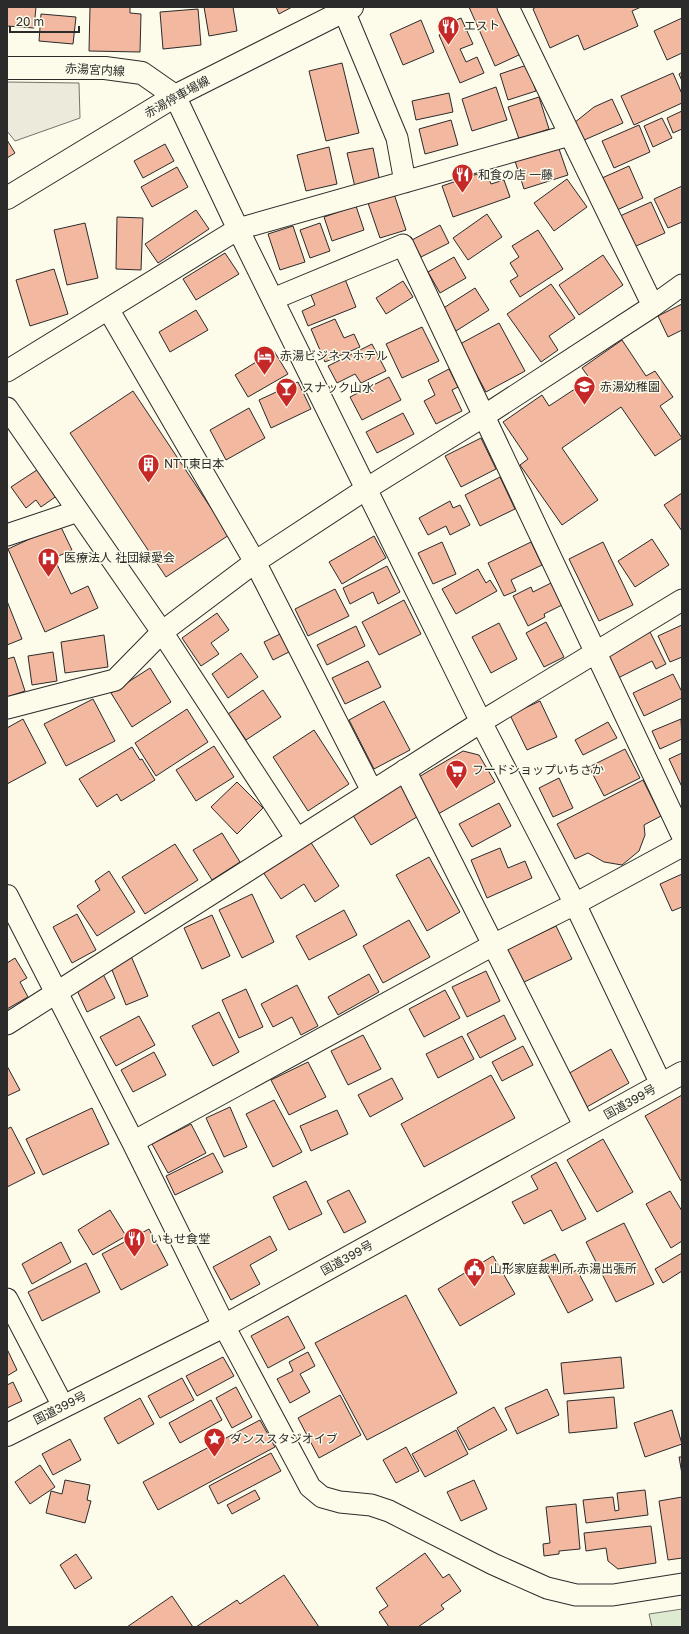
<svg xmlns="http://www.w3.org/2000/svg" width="689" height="1634" font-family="'Golos Text','Noto Sans JP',sans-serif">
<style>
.green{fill:#deebd1;stroke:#74746e}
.parking{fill:#eceadb;stroke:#74746e}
.building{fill:#f2b8a0;stroke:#2b2b2b}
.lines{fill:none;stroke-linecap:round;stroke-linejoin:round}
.minor-casing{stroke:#2b2b2b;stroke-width:23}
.tertiary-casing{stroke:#2b2b2b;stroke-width:24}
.secondary-casing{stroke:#2b2b2b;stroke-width:24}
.trunk-casing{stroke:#2b2b2b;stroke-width:24}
.minor{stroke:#fdfbea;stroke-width:21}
.tertiary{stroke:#fdfbea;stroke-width:22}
.secondary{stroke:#fdfbea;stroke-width:22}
.trunk{stroke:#fdfbea;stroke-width:22}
.labels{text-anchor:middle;stroke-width:3;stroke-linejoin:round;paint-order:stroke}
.poi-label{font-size:12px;fill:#2b2b2b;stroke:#fdfbea;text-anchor:start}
.street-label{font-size:12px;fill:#2b2b2b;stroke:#fdfbea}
</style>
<rect width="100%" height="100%" fill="#fdfbea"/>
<!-- green -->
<path class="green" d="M682,1609V1627H652L649,1614Z"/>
<!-- parking -->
<path class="parking" d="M7,82L79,83L80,118L15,141L7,131Z"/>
<!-- building -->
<path class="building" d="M7,7H36L34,28L7,26Z
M90,7H130V13L141,14L140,52L89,51Z
M204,7H233L237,31L209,36Z
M276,7H292L279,14Z
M469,7H501L521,54L495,66Z
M536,7H641L632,11L638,26L584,50L578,35L550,48L533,9Z
M198,9L201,45L163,49L160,12Z
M41,14L76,17L73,44L39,41Z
M461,18L473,44L460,49L466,62L477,57L484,73L460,83L439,35L450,30L447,24Z
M682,18V53L667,60L654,31Z
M421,20L434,52L403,65L390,34Z
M342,63L359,133L326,141L309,71Z
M527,65L536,91L508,100L500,74Z
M682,72V81L679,74Z
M673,73L682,94V103L634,125L621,96Z
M496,87L507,120L472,131L462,99Z
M449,93L453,112L416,120L412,101Z
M539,97L549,129L519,139L508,107Z
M612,99L623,123L582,141L574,123L594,107Z
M682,111V129L673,133L667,118Z
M662,118L672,138L653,147L644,126Z
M451,120L458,145L425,154L419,129Z
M639,125L650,152L614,168L602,141Z
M7,140L15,153L7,158Z
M165,144L174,161L143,178L134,161Z
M558,146L568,175L524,189L515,161Z
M329,147L337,184L306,191L297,155Z
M373,148L380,182L355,187L347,153Z
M629,166L643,198L617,210L602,178Z
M177,167L188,187L152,207L141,187Z
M486,171L491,184L504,180L510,197L453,217L442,186Z
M567,179L587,207L554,231L534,203Z
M682,186V222L668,228L654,199Z
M393,191L406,230L380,238L367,200Z
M651,202L665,233L634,247L620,216Z
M356,206L364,230L332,241L324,217Z
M196,210L209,229L158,263L145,244Z
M487,214L502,237L468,260L453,238Z
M117,217L143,218L141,270L116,269Z
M85,223L98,278L67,285L54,230Z
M320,223L330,251L310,258L300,230Z
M440,225L449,243L421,257L412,240Z
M293,226L305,262L280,270L268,234Z
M538,230L563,269L520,297L510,281L518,276L510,263L519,257L512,246Z
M225,253L239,274L196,300L183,279Z
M603,255L623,285L579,315L559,285Z
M454,257L466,278L440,293L428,272Z
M54,269L68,314L30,326L16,280Z
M343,274L356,307L308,326L302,311L315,305L308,288Z
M403,281L413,297L386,314L376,298Z
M551,284L575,318L549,336L558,350L541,362L507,314Z
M475,288L489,310L456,331L442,309Z
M682,304V330L668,337L658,316Z
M196,310L208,330L170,352L159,332Z
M335,319L344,338L354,334L360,347L325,362L311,329Z
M499,323L525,371L486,392L460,344Z
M422,327L439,361L402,378L386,344Z
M622,340L646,376L655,371L673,397L660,406L682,438L655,456L621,407L562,448L598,500L562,525L520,465L528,459L503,422L542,395L549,406L590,379L582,368Z
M372,344L386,371L361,383L355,374L337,383L328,366Z
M274,351L288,374L248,397L235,375Z
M449,369L458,387L452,390L462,411L436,424L424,401L435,395L428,380Z
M389,377L401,400L362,420L350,397Z
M298,382L311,409L271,428L259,400Z
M133,391L229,535L166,577L70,433Z
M249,408L265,438L226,460L210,430Z
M403,413L414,434L377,453L366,432Z
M481,438L496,469L461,487L445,456Z
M40,468L58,495L41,507L36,500L26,508L11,487Z
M500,477L515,509L480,526L465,495Z
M682,493V531L664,505Z
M450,501L453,508L460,505L470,525L450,535L446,526L428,535L419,518Z
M60,525L72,550L54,558L71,594L88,586L98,608L45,632L8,549Z
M374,536L386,558L342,584L329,562Z
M652,539L669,565L635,587L618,561Z
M442,542L456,574L433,584L418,553Z
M531,542L542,565L511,580L516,591L504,596L488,563Z
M603,542L633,605L599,621L569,559Z
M387,566L400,592L378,604L373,592L350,604L343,588Z
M478,569L486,583L490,580L497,591L456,614L442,589Z
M551,583L562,605L544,614L545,617L528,626L513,596L531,587L533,592Z
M335,589L349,616L308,636L295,609Z
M404,600L421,634L379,655L362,622Z
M7,601L22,639L7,645Z
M217,613L229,630L211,643L219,654L201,666L182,638Z
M546,622L564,657L544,667L526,633Z
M499,623L517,659L491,673L472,637Z
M682,625V657L670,662L658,636Z
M356,626L365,646L327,665L317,645Z
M284,632L293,650L273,660L264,642Z
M650,632L666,664L656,669L652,661L616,679L604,654Z
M104,635L108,667L65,673L61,642Z
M53,652L57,681L32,685L28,656Z
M241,653L258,677L228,698L212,674Z
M14,657L25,691L7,697V659Z
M368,661L381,687L345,704L332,678Z
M150,668L171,702L132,727L111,693Z
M673,674L682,692V698L644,716L633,693Z
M263,690L281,717L246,740L228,714Z
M93,699L115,741L66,766L44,724Z
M384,701L410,750L374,769L349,720Z
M540,701L557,737L527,750L510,715Z
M187,709L208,742L156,776L135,743Z
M23,719L46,763L7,784V728Z
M681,719L682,739L660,749L652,731Z
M608,722L617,738L583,755L575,740Z
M314,730L349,784L308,811L273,757Z
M214,746L234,777L196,801L176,770Z
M132,747L140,760L142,759L155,780L121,801L117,794L97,807L79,779Z
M625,749L640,778L604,796L589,767Z
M463,751L479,755L495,782L438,814L417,778Z
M682,753V787L669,759Z
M559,778L573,808L553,817L539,788Z
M643,780L661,816L644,825L645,835L639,851L622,865L604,862L588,853L575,859L557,824Z
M237,782L263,808L237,834L211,807Z
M400,782L420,815L371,845L351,812Z
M499,803L511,826L472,847L459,824Z
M222,833L240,862L212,880L193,850Z
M310,841L339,886L315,902L304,884L281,899L263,872Z
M175,844L198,880L145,914L122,877Z
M500,848L508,868L525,861L532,878L487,898L471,860Z
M429,857L460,912L427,931L396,875Z
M109,871L135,912L97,936L77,906L100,890L95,881Z
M682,874V907L672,911L660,884Z
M252,894L274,942L242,958L219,910Z
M344,910L357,935L309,960L296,936Z
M77,914L96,950L72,963L53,927Z
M212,915L230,956L202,969L184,928Z
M409,920L430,957L383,983L363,946Z
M556,926L572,959L518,985L502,952Z
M131,956L148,996L126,1005L110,965Z
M15,958L27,978L20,982L28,997L7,1009V963Z
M486,971L500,1001L467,1017L452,987Z
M103,974L115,998L87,1012L76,988Z
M369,974L379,992L338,1015L328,997Z
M297,985L318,1026L301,1035L292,1017L273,1027L261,1004Z
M246,989L263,1027L239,1038L222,1000Z
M445,990L460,1018L424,1037L409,1009Z
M219,1012L239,1052L213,1066L192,1026Z
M504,1015L516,1039L480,1058L467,1034Z
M139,1016L155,1045L116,1066L100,1037Z
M363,1035L381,1069L348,1085L331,1051Z
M462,1036L474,1059L438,1078L426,1054Z
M523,1046L533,1065L502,1081L492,1062Z
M611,1049L629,1083L585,1108L566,1075Z
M154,1052L166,1075L133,1092L121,1070Z
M308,1062L326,1097L289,1115L271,1080Z
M7,1066L20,1090L7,1096Z
M491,1075L515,1118L424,1167L401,1124Z
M392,1078L403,1099L370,1117L358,1095Z
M682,1095V1181H681L645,1116Z
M274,1100L302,1152L273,1167L246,1114Z
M230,1107L247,1147L224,1157L206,1118Z
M92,1108L109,1144L43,1175L26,1139Z
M337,1110L348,1134L311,1151L300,1126Z
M191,1124L206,1153L168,1173L152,1144Z
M11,1127L35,1173L7,1187V1129Z
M603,1139L633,1192L597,1212L567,1160Z
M213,1153L223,1172L175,1195L166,1176Z
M556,1162L586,1219L562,1231L551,1210L524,1224L512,1202L538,1189L531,1176Z
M306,1181L322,1214L289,1230L273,1197Z
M349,1190L366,1222L344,1233L327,1201Z
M670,1191L682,1211V1241L671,1248L646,1204Z
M110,1210L126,1236L93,1255L78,1230Z
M624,1223L654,1284L616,1302L586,1242Z
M149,1229L168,1265L121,1290L102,1254Z
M270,1236L277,1250L250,1265L260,1284L231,1300L213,1267Z
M61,1242L71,1262L32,1284L22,1264Z
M682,1253V1271L663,1283L655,1269Z
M555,1254L566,1275L577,1270L593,1300L568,1313L541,1261Z
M493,1256L515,1294L460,1326L438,1289Z
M86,1263L100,1292L42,1321L28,1292Z
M406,1295L457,1393L367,1440L315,1343Z
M288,1316L305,1348L268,1368L251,1336Z
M7,1349L17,1370L7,1376Z
M308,1352L315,1366L300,1374L310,1392L290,1403L277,1379L293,1371L289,1362Z
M223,1357L234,1376L197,1396L186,1376Z
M621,1357L624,1388L564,1394L561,1363Z
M182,1378L194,1400L160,1418L148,1396Z
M13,1382L22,1401L7,1408V1385Z
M236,1387L252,1417L232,1428L216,1398Z
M547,1389L559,1415L517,1434L505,1408Z
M340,1395L361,1435L319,1458L298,1418Z
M614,1397L617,1428L569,1433L567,1401Z
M140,1398L154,1424L118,1444L104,1418Z
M211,1400L222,1420L180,1443L169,1423Z
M494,1407L507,1430L469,1450L457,1428Z
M672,1410L682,1444L645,1457L634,1423Z
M260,1420L275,1447L158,1510L143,1482Z
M456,1430L468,1454L425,1477L412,1454Z
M70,1439L81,1460L53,1475L42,1454Z
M406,1447L419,1471L396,1483L383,1460Z
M271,1453L281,1471L218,1504L209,1486Z
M679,1457H682V1474Z
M40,1465L55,1487L30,1504L15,1482Z
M65,1480L90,1485L87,1500L91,1501L85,1523L46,1513L51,1491L62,1494Z
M474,1480L487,1509L461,1521L447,1492Z
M255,1490L260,1499L232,1514L227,1505Z
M645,1490L648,1515L586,1523L583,1500L613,1497L615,1511L619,1510L617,1493Z
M682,1497V1558L668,1560L659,1501Z
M576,1504L580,1549L559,1551V1554L544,1556L543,1544L550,1543L546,1507Z
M651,1526L656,1563L618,1569L608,1561L606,1548L586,1551L584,1533Z
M425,1553L443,1578L449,1574L461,1591L441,1605L444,1609L418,1627H389L379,1612L388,1606L376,1588Z
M76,1554L92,1578L75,1589L60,1565Z
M284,1575L319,1627H196L237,1600L240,1604Z
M172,1596L193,1627H127Z"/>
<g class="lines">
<defs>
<path id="minor" d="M508,7L653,306
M344,11L397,138L405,182
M175,96L238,229L481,722L575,904L661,1084
M273,299L403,245L682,835
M108,309L255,562L372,791
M7,371L238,229L570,135
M7,408L162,632L297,839
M7,535L78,511
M7,708L115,680L162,632L255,562L366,489L484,416L653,306L682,285
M405,770L585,1127
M7,1024L481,722L682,600
M133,1142L493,945L575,904L682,846
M7,1299L63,1406
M224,1326L310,1487L322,1497L340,1502L371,1505L389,1511L493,1564L547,1588L576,1595H613L682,1584"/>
<path id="tertiary" d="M7,896L133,1142L224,1326"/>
<path id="secondary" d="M7,68H105L142,73L175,96
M7,198L175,96L352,7"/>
<path id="trunk" d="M7,1435L224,1326L682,1073"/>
</defs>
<!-- minor casing -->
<use href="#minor" class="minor-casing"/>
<!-- tertiary casing -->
<use href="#tertiary" class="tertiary-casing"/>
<!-- secondary casing -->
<use href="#secondary" class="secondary-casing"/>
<!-- trunk casing -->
<use href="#trunk" class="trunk-casing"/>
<!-- minor -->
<use href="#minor" class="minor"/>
<!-- tertiary -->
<use href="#tertiary" class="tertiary"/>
<!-- secondary -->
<use href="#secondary" class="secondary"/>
<!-- trunk -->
<use href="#trunk" class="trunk"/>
</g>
<!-- icons -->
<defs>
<symbol id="restaurant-pin" viewBox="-11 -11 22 30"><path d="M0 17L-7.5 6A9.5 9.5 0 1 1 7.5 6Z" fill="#c62828" stroke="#fdfbea"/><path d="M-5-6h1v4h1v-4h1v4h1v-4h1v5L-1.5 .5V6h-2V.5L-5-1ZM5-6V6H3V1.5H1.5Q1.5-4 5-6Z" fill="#fff"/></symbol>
<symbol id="hotel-pin" viewBox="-11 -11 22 30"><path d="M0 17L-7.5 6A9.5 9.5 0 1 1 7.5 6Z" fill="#c62828" stroke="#fdfbea"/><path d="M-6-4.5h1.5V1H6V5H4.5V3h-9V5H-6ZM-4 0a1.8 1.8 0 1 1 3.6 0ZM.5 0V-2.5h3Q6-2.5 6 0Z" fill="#fff"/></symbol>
<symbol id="school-pin" viewBox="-11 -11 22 30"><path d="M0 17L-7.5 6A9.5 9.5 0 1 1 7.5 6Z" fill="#c62828" stroke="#fdfbea"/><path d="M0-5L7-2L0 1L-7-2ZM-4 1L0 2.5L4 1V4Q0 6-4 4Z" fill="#fff"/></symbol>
<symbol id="bar-pin" viewBox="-11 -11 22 30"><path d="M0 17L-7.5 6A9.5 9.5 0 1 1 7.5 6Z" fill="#c62828" stroke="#fdfbea"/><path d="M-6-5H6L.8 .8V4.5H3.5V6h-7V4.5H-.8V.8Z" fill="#fff"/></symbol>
<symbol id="building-pin" viewBox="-11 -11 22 30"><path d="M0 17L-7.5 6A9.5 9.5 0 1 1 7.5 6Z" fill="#c62828" stroke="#fdfbea"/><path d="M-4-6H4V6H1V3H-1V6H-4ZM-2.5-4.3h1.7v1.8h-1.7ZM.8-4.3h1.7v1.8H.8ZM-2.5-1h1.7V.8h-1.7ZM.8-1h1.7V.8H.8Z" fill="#fff"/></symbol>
<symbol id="hospital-pin" viewBox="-11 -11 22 30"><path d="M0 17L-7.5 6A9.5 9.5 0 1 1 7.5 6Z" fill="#c62828" stroke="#fdfbea"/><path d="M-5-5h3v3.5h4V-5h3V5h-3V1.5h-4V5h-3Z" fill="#fff"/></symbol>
<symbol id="supermarket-pin" viewBox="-11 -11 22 30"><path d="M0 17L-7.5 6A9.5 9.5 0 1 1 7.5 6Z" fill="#c62828" stroke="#fdfbea"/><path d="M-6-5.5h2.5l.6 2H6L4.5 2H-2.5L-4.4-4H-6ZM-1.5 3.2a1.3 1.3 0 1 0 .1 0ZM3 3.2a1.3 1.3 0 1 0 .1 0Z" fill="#fff"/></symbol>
<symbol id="civic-pin" viewBox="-11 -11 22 30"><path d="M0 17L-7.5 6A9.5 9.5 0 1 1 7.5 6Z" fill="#c62828" stroke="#fdfbea"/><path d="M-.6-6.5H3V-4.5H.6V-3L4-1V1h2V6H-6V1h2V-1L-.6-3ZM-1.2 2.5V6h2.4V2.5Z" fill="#fff"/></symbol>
<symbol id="sight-pin" viewBox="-11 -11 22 30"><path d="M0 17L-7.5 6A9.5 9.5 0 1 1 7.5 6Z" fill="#c62828" stroke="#fdfbea"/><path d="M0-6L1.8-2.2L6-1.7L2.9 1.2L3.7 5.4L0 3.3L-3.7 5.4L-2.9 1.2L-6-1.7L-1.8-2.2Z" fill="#fff"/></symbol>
</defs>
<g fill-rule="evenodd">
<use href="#restaurant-pin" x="436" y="14" width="25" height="34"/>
<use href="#restaurant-pin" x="450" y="162" width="25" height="34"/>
<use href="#hotel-pin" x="252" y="344" width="25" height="34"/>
<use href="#school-pin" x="572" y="374" width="25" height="34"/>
<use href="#bar-pin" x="274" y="376" width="25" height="34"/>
<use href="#building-pin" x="136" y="452" width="25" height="34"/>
<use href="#hospital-pin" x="36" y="546" width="25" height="34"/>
<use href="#supermarket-pin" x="444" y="758" width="25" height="34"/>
<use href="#restaurant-pin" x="122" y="1226" width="25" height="34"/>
<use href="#civic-pin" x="462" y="1256" width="25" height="34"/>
<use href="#sight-pin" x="202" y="1426" width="25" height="34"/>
</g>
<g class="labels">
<!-- poi labels -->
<g class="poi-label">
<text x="464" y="30">エスト</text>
<text x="478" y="179">和食の店 一藤</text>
<text x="280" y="360">赤湯ビジネスホテル</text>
<text x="600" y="391">赤湯幼稚園</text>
<text x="302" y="392">スナック山水</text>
<text x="164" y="468">NTT東日本</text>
<text x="64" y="562">医療法人 社団緑愛会</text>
<text x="472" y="774">フードショップいちさか</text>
<text x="150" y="1243">いもせ食堂</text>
<text x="490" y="1273">山形家庭裁判所 赤湯出張所</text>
<text x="230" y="1443">ダンススタジオイブ</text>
</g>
<!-- street labels -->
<g class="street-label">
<text transform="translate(95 70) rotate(3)" y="4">赤湯宮内線</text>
<text transform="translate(177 97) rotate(-29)" y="4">赤湯停車場線</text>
<text transform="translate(630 1102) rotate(-29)" y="4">国道399号</text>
<text transform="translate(347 1258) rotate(-29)" y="4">国道399号</text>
<text transform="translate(60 1408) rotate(-27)" y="4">国道399号</text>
</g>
</g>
<!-- border -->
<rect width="689" height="1634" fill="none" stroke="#2b2b2b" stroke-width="16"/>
<!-- scale -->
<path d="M10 26v6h69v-6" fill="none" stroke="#2b2b2b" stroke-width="2"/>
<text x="16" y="26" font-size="12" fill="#2b2b2b" stroke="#fdfbea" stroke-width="3" paint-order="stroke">20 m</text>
</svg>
